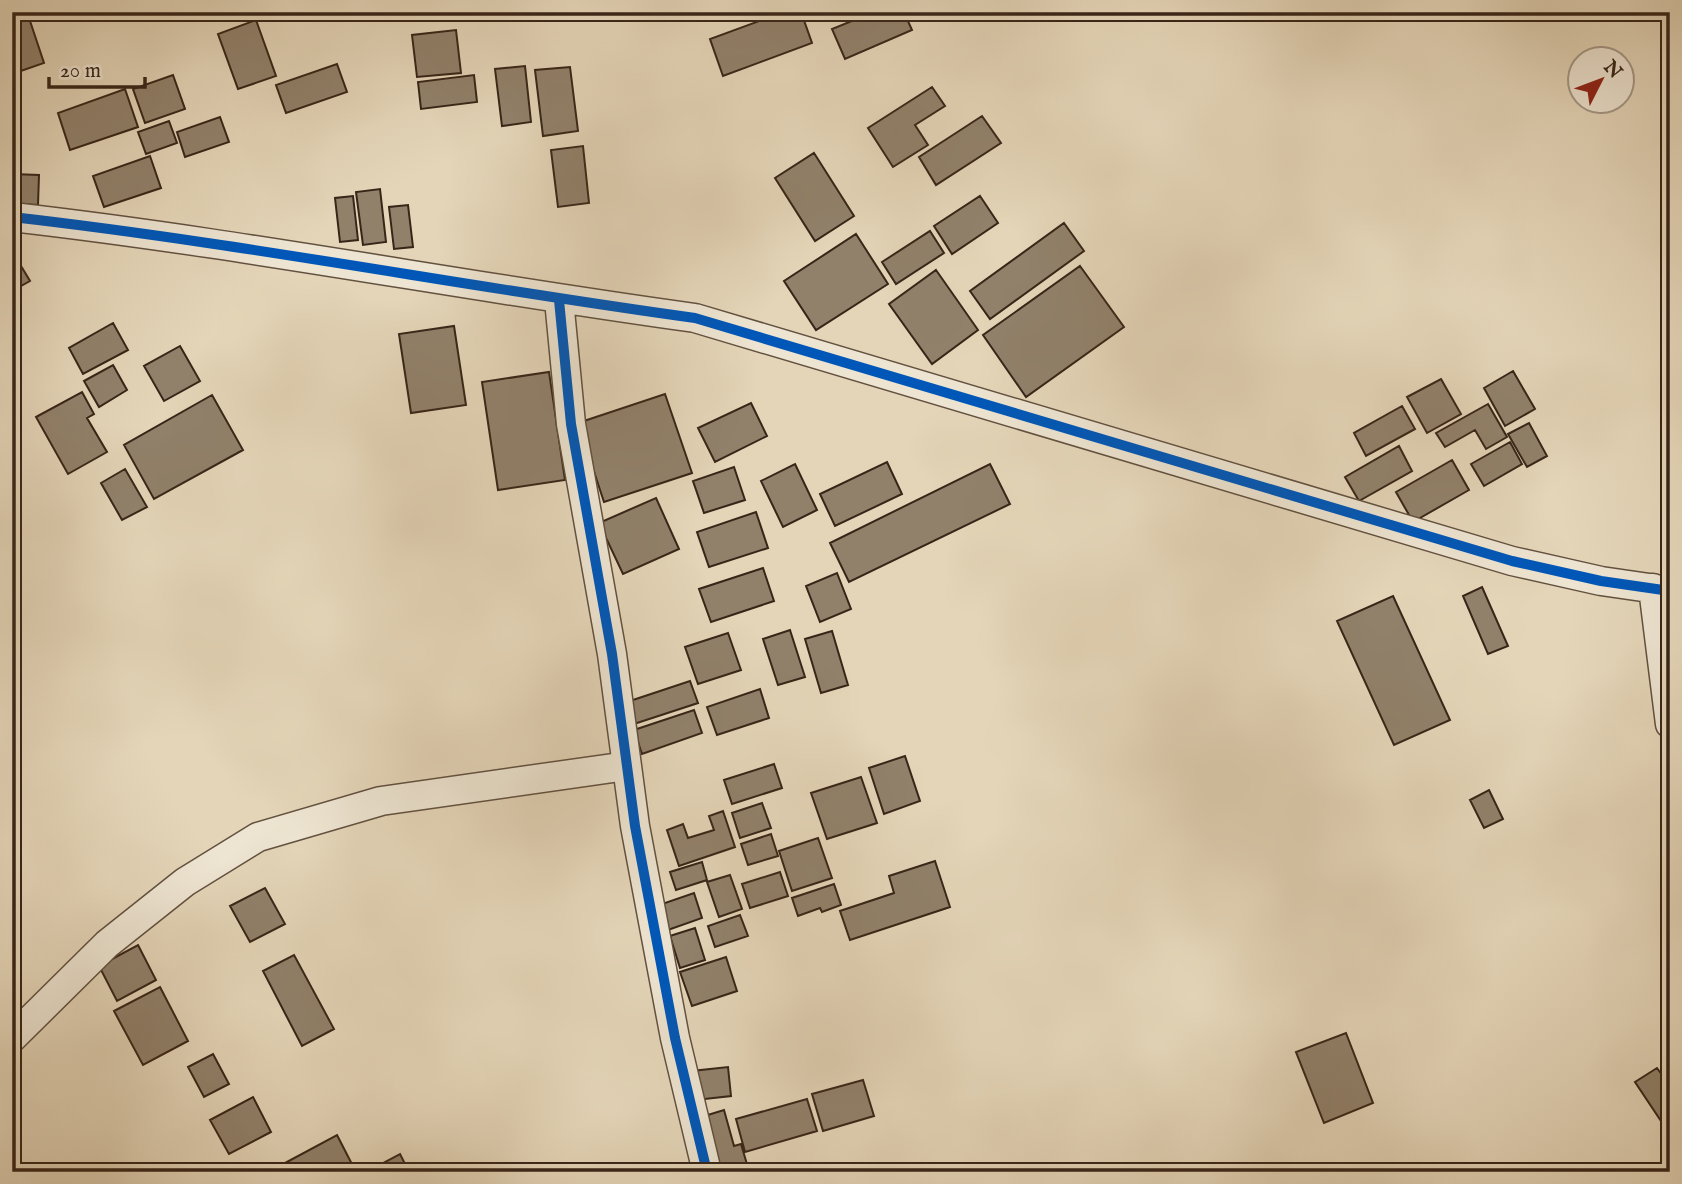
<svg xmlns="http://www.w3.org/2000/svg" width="1682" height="1184" font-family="'IM FELL English',serif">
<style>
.building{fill:#91816b;stroke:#382518;stroke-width:2}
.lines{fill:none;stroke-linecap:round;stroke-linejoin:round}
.minor-casing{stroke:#635140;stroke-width:31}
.minor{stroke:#ede4d1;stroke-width:28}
.cycleway-casing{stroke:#ede4d1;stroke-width:15}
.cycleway{stroke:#0057b8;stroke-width:10}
</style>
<rect width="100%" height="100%" fill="#e4d5b8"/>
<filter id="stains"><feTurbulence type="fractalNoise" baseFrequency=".00286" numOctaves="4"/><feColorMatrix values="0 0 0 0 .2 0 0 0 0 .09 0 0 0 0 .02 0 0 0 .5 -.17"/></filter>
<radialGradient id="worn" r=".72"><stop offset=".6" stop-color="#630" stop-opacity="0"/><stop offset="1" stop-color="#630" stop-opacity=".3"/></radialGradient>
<!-- building -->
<path class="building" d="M12,12H27L44,63L12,74Z
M784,12H801L812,43L723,76L710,39Z
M874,12H904L912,30L845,59L832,29Z
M256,20L276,76L238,89L218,34Z
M456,30L461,73L417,77L412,35Z
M337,64L347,92L286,113L276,85Z
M525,66L531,122L502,126L495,69Z
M570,67L578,131L543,136L535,70Z
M173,75L185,109L145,123L133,89Z
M474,75L477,102L421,109L418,82Z
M932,87L945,106L915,125L928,145L893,167L868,128Z
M125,89L138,127L70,150L58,113Z
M982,116L1001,143L936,185L919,157Z
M220,117L229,142L185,157L177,132Z
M169,121L177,143L146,154L138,132Z
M583,146L589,203L558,207L551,150Z
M814,153L854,216L815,241L775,178Z
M150,156L161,188L104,207L93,176Z
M12,174L39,175L38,205L12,204Z
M380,189L386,242L363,245L356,192Z
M353,196L358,240L340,242L335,198Z
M980,196L998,223L952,254L934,226Z
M408,205L413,247L394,249L389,207Z
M1064,223L1084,251L990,319L970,291Z
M930,231L944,253L896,284L882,262Z
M856,234L888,284L816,330L784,281Z
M12,251L30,281L12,291Z
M1080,266L1124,327L1026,397L983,335Z
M936,270L978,330L932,364L889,304Z
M113,323L128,350L83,374L69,348Z
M454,326L466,405L411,413L399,334Z
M180,346L200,381L164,401L144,366Z
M113,365L127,390L99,407L84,381Z
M1513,371L1535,409L1505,426L1484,388Z
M549,372L565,480L498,490L482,382Z
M1441,379L1461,414L1427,433L1407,397Z
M82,392L94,414L87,418L107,452L68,474L36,417Z
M665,394L692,473L604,502L578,423Z
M212,395L243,450L154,499L124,445Z
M751,403L767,436L715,462L698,428Z
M1488,404L1507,437L1486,449L1475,430L1445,447L1436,433Z
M1402,406L1415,429L1366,456L1354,433Z
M1529,423L1547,456L1527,467L1508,434Z
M1510,442L1522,464L1484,486L1471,464Z
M1399,446L1412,471L1359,501L1345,477Z
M1452,460L1469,490L1413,522L1396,492Z
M887,462L902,494L835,526L820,494Z
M795,464L817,510L783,527L761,481Z
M990,464L1010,504L849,582L830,543Z
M734,467L745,500L704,513L693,481Z
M125,469L147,507L122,520L101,483Z
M656,498L679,549L623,574L599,523Z
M756,512L768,548L709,567L697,532Z
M763,568L774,601L711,622L699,589Z
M837,573L851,609L820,622L806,586Z
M1482,587L1508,646L1488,654L1463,596Z
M1393,596L1450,720L1394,745L1337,621Z
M790,630L805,677L778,685L763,639Z
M832,631L848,685L821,693L805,639Z
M728,633L741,670L698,684L685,647Z
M690,681L698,703L634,724L627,702Z
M760,689L769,718L717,735L707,707Z
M694,710L702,733L642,754L634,730Z
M905,756L920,801L884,814L869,768Z
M774,764L782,788L732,804L724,780Z
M861,777L877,823L827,839L811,793Z
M1489,790L1503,819L1484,828L1470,800Z
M762,803L771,828L740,838L732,813Z
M723,811L735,847L679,866L667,830L683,824L688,838L714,830L709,816Z
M771,834L778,856L748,865L741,844Z
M818,838L832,878L792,891L779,851Z
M935,861L950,907L850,940L840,911L894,893L889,876Z
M702,862L707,880L676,890L670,872Z
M780,872L788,896L750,908L742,884Z
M730,875L742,909L719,917L707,882Z
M834,884L841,905L822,912L820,908L798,916L792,898Z
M265,888L285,924L250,942L230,906Z
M694,893L702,918L668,930L659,905Z
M740,915L748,936L715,947L708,926Z
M695,928L705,960L680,968L670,936Z
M138,945L156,980L117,1001L99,966Z
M294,955L334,1029L302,1046L263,971Z
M726,957L737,991L692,1006L680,972Z
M160,987L188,1041L143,1065L114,1011Z
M1346,1033L1373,1103L1324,1123L1296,1052Z
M213,1054L229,1084L204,1097L188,1067Z
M728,1067L731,1096L696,1100L692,1071Z
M1657,1068L1670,1086V1123L1665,1127L1635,1082Z
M863,1080L874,1116L823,1131L812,1094Z
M253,1097L271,1132L229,1154L210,1120Z
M807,1099L817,1131L745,1152L736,1119Z
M724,1110L734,1146L741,1144L749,1171L714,1172L698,1118Z
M337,1135L356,1172H289L285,1163Z
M400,1154L409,1172H368V1171Z"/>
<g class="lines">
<defs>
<path id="minor" d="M12,217C241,243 467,287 695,318L1512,561L1601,581L1670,591
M559,300L571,424L612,654L635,826L675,1038L707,1172
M1653,588L1670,724
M12,1038L107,944L185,882L258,837L381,801L627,766"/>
</defs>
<!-- minor casing -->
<use href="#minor" class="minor-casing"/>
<!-- minor -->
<use href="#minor" class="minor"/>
<defs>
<path id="cycleway" d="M12,217C241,243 467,287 695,318L1512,561L1601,581L1670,591
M559,300L571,424L612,654L635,826L675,1038L707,1172"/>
</defs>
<!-- cycleway casing -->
<use href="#cycleway" class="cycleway-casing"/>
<!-- cycleway -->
<use href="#cycleway" class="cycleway"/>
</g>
<!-- margin -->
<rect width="1682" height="1184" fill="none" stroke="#e4d5b8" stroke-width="42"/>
<rect x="14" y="14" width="1654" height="1156" fill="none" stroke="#382518" stroke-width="3.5"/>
<rect x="21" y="21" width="1640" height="1142" fill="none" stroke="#382518" stroke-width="2"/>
<!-- north arrow -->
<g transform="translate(1601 80) rotate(48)"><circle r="33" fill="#ede4d1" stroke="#a59887" stroke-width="2"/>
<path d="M0-5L12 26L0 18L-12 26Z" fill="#8f2418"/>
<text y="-10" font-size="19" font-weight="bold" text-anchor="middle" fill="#382518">N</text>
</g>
<!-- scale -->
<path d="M49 77v10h96v-10" fill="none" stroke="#382518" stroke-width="3.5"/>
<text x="60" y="77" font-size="21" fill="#382518" stroke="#ede4d1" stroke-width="5" paint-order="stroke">20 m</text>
<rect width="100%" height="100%" filter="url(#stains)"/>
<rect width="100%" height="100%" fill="url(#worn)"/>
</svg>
